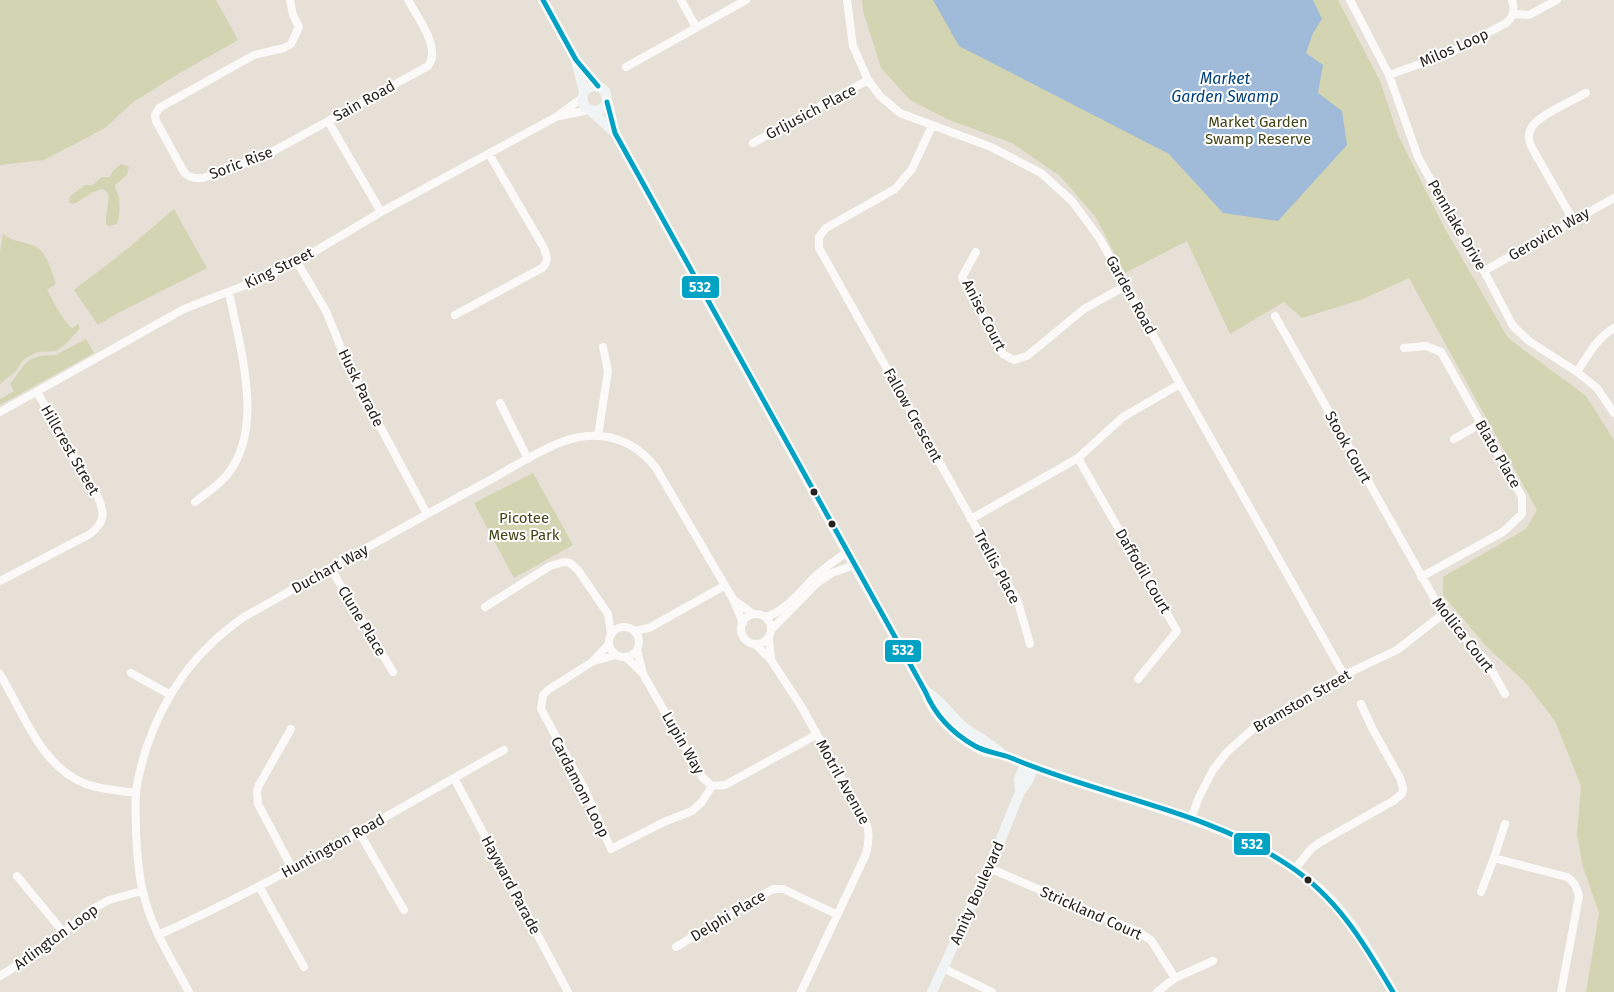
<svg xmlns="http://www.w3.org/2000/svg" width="1614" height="992" font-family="'Fira Sans',sans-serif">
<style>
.green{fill:#d3d4b2}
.water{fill:#9fbbd9}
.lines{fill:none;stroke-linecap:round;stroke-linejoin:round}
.street{stroke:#fbfaf9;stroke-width:8}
.secondary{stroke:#f1f4f4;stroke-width:10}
.bus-1-casing{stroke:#fff;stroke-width:9}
.bus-1{stroke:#02a2c5;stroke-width:5}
.bus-dot{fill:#27231d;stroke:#fff;stroke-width:2}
.labels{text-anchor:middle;stroke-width:4;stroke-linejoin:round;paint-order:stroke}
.street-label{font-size:15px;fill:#27231d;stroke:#fff}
.park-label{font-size:15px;fill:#414617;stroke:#fff}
.water-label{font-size:16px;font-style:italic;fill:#004179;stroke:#fff}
.line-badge{stroke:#fff;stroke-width:2}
.badge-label{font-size:14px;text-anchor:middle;font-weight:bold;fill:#fff}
</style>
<rect width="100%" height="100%" fill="#e6e0d6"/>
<!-- green -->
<path class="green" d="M0,0H216L238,40L178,74L132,103L105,128L44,160L0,165Z
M862,0H1338L1380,81L1398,135L1444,227L1508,338L1586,396L1614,440V992H1586L1599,913L1583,867L1577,835L1581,786L1555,721L1526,683L1487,647L1443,595V577L1526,529L1537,510L1409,278L1363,299L1302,318L1284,302L1230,334L1187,241L1125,273L1095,216L1060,176L1012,143L949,120L910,100L881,68L863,11Z
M121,164L129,167L127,175L115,185C115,190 118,193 119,198C120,205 120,218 117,224L109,226L106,224C105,213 110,203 108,193L102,189C88,192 82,202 72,204L69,202L70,196L85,185H93L102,177H110L113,171Z
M174,209L207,268L118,313L98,325L74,290L126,250Z
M3,234C14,242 20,241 32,245C47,249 51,271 56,284L47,290L59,312L69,326L72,328L78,324L80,328L67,343L56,351L37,352L24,359L16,371L0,384V251Z
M86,339L94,353L0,405V399L14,391L10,384L24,365L31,359L40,356L56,355Z
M533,473L573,545L514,578L474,503Z"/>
<!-- water -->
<path class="water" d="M933,0H1313L1322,19L1313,33L1306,53L1323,65L1318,93L1342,111L1347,145L1278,221L1223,213L1169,154L959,46Z"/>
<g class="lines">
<!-- street -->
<path class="street" d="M290,0L293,15L299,27L291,44L284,48L254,55L159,108L155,115L156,121L184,172C189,178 195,179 203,178L266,155L281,147L428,66C442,48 417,17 408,0
M681,0L696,27
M847,0L853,46L868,80L880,96L900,113L991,147L1041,173L1072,201L1100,239L1180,384L1344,675
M1350,0L1389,75L1418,157L1457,228L1484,271L1513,326L1529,341L1577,372L1597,388L1614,413
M1513,14L1529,15L1557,0
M626,67L746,0
M1389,75L1448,54L1506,23C1514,17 1515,10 1512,0
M560,116L589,110
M328,121L381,212
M932,126L912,169L895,189L826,228L819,237V248L1018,602L1030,644
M753,143L868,80
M1573,220L1531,146C1528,139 1528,133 1532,127C1537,116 1574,100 1586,93
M976,252L962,277L1003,354L1014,360L1027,356L1084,309L1127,285
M297,262L326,311L350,370L427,514
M1484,271L1614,198
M455,315L542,268C549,262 547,256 544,248L489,154
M1275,316L1443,614L1487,662L1505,694
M1404,348L1426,346L1441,352L1522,497V514L1503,532L1421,577
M1577,372C1588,355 1597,338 1614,328
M500,403L528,459
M0,412L184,309L261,279L297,262L381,212L556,117L582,98
M598,436L608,371L603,347
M1454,439L1480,424
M1078,458L1177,631L1138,679
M195,502C206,493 218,486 227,475C266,428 239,345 229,292
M971,519L1078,458L1123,417L1180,384
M331,569L393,672
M0,581L90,534C105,522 105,514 98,497L37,392
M734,600L753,614
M485,607L550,566L564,562L570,563L578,570L608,614L611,634
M741 629a15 15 0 1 1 30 0a15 15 0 1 1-30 0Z
M766,617C788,610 801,589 818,574C827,566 837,559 847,552
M609 642a15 15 0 1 1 30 0a15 15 0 1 1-30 0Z
M771,630L817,583L832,573L854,565
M634,631L649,628L724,586
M769,638L771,660
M609,644L592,662L548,690L543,695L541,709L585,790L611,849L664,822L692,811L702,802L712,786
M755,644L771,660L801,706L866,822C870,833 869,843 866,854L801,992
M637,650L643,674
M626,657L643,674L702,777L712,786L725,785L816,735
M594,661L616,655
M131,673L169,694
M0,674C23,712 41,767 86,784C102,790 119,790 136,793
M291,729L259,785L257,791L258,804L292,868
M454,778L568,992
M1191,819L1199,797L1213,770L1227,752L1254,728L1344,675L1397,650L1443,614
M359,832L404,910
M1494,858L1567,877C1574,881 1577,887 1579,896L1561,992
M989,868L1136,931L1151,940L1175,978
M1295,869L1311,849L1319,843L1393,801L1402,794L1403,788L1400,778L1372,728L1361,704
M17,876L64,933
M259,886L304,967
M1481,892L1494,858L1505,824
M158,935C278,882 390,813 504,750
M676,947L773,889H783L836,914
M943,968L992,992
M0,976L40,951L94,908L109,900L142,891
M189,992C172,960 151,928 143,892C138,873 137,852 136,832C136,819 135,806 136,794C137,779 142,763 146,749C165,693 195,651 244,617C325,571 406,525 488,481C516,466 556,438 587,436C616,434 639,446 656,468L733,599L743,623
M1157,992L1175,978L1213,961"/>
<!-- secondary -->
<path class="secondary" d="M543,0L576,60L598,86
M577,64L584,92
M607,102C602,113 591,113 584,105C578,90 593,80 605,91L615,133L847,552L925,691C933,717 960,740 984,751C990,754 996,753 1003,755C1010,757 1018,761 1025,764C1062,777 1099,789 1137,801C1207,824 1279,846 1331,900C1357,927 1374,960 1393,992
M591,111L614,132
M925,691C941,699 951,717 965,728C978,737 992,744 1003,755
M1020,792L1019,779L1025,764
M932,992L989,868L1020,792L1028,781L1034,767"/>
<defs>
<path id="bus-1" d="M543,0L576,60L598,86
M607,102L615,133L925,691C935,715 952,733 975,746C987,753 1001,753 1014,759C1103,797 1206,810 1288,865C1337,897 1364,943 1393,992"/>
</defs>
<!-- bus-1 casing -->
<use href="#bus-1" class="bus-1-casing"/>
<!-- bus-1 -->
<use href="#bus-1" class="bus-1"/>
</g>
<!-- markers -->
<g class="bus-dot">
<circle cx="814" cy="492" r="4.5"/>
<circle cx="832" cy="524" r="4.5"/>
<circle cx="1308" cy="880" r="4.5"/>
</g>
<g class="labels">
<!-- street labels -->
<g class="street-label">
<text transform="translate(1454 48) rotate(-24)" y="5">Milos Loop</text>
<text transform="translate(364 101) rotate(-29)" y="5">Sain Road</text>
<text transform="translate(811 112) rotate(-28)" y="5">Grljusich Place</text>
<text transform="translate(241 163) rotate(-21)" y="5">Soric Rise</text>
<text transform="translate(1457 225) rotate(60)" y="5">Pennlake Drive</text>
<text transform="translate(1549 234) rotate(-30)" y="5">Gerovich Way</text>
<text transform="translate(279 268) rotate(-26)" y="5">King Street</text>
<text transform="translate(1131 295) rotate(61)" y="5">Garden Road</text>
<text transform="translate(984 315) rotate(63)" y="5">Anise Court</text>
<text transform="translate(361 388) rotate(64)" y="5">Husk Parade</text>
<text transform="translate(913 415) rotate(61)" y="5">Fallow Crescent</text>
<text transform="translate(1348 447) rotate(61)" y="5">Stook Court</text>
<text transform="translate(70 450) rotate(60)" y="5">Hillcrest Street</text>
<text transform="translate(1498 454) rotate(60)" y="5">Blato Place</text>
<text transform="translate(997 567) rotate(62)" y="5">Trellis Place</text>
<text transform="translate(330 569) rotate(-29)" y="5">Duchart Way</text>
<text transform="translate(1143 571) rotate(60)" y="5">Daffodil Court</text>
<text transform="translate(362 621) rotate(59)" y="5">Clune Place</text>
<text transform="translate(1463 635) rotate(52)" y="5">Mollica Court</text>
<text transform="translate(1302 701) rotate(-30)" y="5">Bramston Street</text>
<text transform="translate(683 743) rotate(60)" y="5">Lupin Way</text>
<text transform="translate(843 782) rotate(61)" y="5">Motril Avenue</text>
<text transform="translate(580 787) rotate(63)" y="5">Cardamom Loop</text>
<text transform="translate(333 846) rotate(-29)" y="5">Huntington Road</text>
<text transform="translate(511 885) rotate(62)" y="5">Hayward Parade</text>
<text transform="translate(977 893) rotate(-66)" y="5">Amity Boulevard</text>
<text transform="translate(1091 913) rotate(24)" y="5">Strickland Court</text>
<text transform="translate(728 916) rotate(-31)" y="5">Delphi Place</text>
<text transform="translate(56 937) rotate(-36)" y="5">Arlington Loop</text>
</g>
<!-- park labels -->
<g class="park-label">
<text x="1258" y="127">Market Garden<tspan x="1258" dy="17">Swamp Reserve</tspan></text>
<text x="524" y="523">Picotee<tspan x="524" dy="17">Mews Park</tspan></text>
</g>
<!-- water labels -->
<g class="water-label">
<text x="1225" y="84">Market<tspan x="1225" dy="18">Garden Swamp</tspan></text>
</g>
</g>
<g class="line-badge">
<rect x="681" y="275" width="39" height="24" rx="5" fill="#02a2c5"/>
<rect x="884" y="639" width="38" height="24" rx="5" fill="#02a2c5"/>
<rect x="1233" y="832" width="38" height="24" rx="5" fill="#02a2c5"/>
</g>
<g class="badge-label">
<text x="700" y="292">532</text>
<text x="903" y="655">532</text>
<text x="1252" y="849">532</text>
</g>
</svg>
